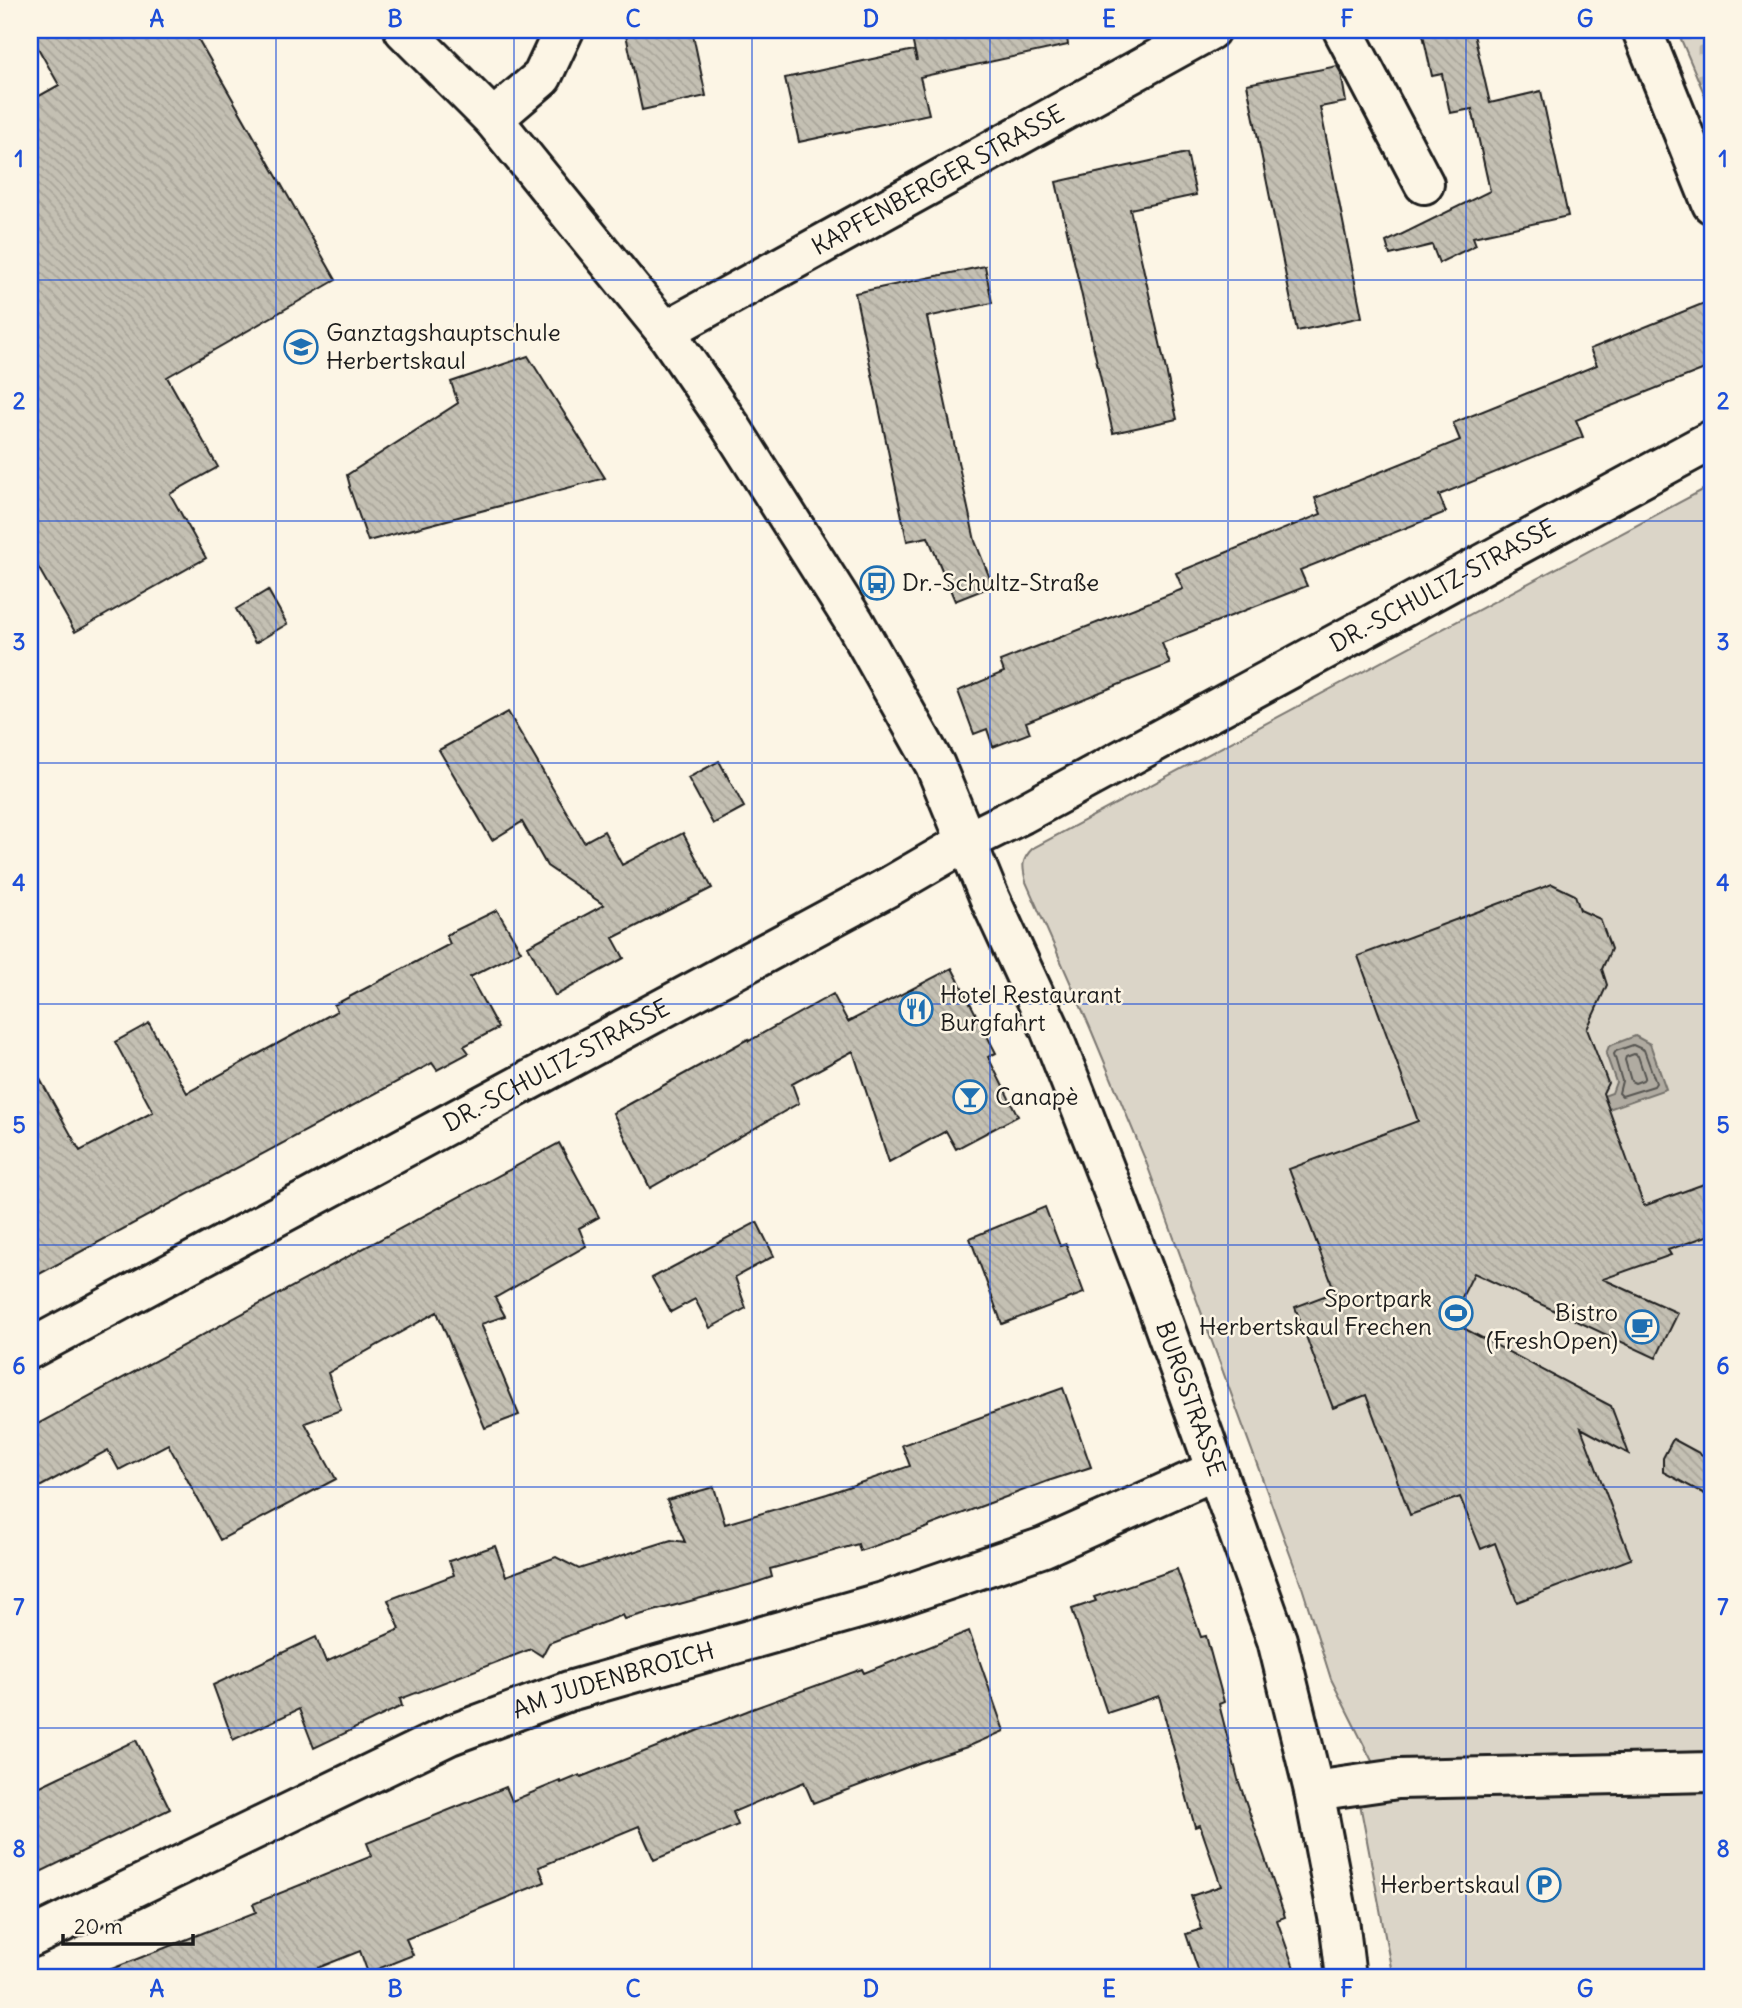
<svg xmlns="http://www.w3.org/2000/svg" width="1742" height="2008" font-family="Delius,sans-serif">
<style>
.cemetery{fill:url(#cemetery-stones);stroke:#7c7872;stroke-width:2}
.pitch{fill:#dbd5c8;stroke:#7c7872;stroke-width:2}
.water{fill:#b0aba1;stroke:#75726c;stroke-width:2}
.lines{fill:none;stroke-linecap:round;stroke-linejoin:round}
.shore{stroke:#575551;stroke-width:2}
.building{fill:url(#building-back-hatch);stroke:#1c1c1c;stroke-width:2}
.minor-casing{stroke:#1c1c1c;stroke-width:44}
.minor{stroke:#fcf5e5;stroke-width:38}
.grid{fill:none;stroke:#1d4ed8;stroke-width:2;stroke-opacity:0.55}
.labels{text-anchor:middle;stroke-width:5;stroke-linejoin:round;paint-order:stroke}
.street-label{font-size:24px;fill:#1c1c1c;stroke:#fcf5e5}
.poi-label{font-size:24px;fill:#1c1c1c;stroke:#fcf5e5;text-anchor:start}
.neatline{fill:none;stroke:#1d4ed8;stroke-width:2.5}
.grid-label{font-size:23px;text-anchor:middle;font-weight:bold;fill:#1d4ed8}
</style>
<defs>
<pattern id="cemetery-stones" width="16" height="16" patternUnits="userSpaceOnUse" patternTransform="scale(1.75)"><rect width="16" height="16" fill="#dbd5c8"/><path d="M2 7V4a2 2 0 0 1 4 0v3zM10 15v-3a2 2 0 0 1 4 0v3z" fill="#bbb6ab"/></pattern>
<pattern id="building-back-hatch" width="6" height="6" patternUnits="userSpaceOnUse" patternTransform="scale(1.75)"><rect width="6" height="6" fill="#c4c0b3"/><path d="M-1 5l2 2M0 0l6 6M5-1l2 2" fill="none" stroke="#a8a499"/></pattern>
</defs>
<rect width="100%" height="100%" fill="#fcf5e5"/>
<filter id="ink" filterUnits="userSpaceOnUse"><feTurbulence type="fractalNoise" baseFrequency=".0143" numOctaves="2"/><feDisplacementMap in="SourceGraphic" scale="14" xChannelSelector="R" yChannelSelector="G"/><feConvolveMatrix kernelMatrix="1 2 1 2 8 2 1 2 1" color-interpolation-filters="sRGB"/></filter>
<g filter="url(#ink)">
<!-- cemetery -->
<path class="cemetery" d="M1677,30H1712V112Z"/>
<!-- pitch -->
<path class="pitch" d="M1712,485V1978H1393L1358,1793L1372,1761L1331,1679L1302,1587L1145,1159L1089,1025L1026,882C1022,866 1021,860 1033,848Z"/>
<!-- water -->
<path class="water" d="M1635,1036L1650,1044L1666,1089L1600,1112L1595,1099L1612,1093L1616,1082L1606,1054L1609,1046Z"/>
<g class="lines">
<!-- shore -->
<path class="shore" d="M1633,1045L1644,1050L1656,1083L1654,1086L1622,1096L1619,1093L1622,1081L1614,1054L1616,1051Z
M1634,1054L1638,1056L1645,1077L1643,1080L1635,1083L1631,1081L1625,1060L1626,1057Z"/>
</g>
<!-- building -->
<path class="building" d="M30,30H193L336,280L167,377L218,467L170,494L206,558L75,632L30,553V101L59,85L30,34Z
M625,30H692L706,96L642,110Z
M910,30H1066L1068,45L920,77L929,114L799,142L785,78L914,50L917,61Z
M1422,30H1473L1490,103L1541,91L1568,216L1473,237L1476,245L1439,263L1432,245L1390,255L1386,242L1490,191L1472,109L1450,113L1442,74L1432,76Z
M1337,66L1341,73L1346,102L1320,107L1362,317L1297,331L1247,84Z
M1187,153L1196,195L1130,209L1177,419L1113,433L1056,182Z
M985,266L992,303L927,317L975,541L993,586L955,601L928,537L907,541L855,293Z
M1712,300V366L1576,420L1583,437L1439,495L1446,512L1300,570L1307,586L1162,643L1170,664L1026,722L1030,733L993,747L987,729L974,734L958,691L1004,672L1000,661L1183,589L1176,573L1321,514L1315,498L1460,440L1453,423L1597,365L1590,349Z
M528,356L605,478L368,541L349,487L350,486L347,475L458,403L451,382Z
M268,590L287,624L255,643L236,609Z
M508,712L584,842L604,831L622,865L683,833L712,888L613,938L624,958L555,996L528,946L604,905L547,866L522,822L492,840L439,750Z
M719,761L744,807L713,824L688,778Z
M1552,884L1575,895L1580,910L1600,919L1611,949L1602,969L1607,985L1587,1029L1608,1083L1603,1093L1644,1206L1712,1181V1234L1668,1250L1671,1255L1603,1279L1678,1313L1656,1358L1474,1273L1450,1321L1611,1406L1629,1454L1581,1428L1631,1559L1517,1602L1495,1543L1481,1549L1460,1497L1410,1515L1366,1395L1333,1408L1295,1307L1335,1292L1289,1169L1418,1121L1358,956Z
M497,910L521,951L470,977L498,1028L464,1046L469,1053L437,1070L432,1063L30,1279V1061L80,1151L153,1112L115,1042L149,1023L187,1093L337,1011L334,1005L450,944L446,935Z
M952,968L996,1053L988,1057L1018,1116L956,1149L946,1131L889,1162L853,1051L792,1084L799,1103L650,1188L613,1113L748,1039L749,1041L833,994L848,1022Z
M559,1143L599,1217L579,1228L586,1246L495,1298L505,1316L481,1324L519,1415L485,1428L437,1312L328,1373L341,1410L305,1423L336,1479L220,1540L168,1444L119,1470L108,1450L30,1492V1428Z
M1045,1207L1060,1246L1066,1244L1084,1293L1002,1324L970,1238Z
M757,1222L774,1256L735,1277L746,1308L710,1328L695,1299L671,1312L652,1278Z
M1063,1388L1091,1467L1048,1481L929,1526V1527L860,1551L858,1544L770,1569L772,1577L752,1584L625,1619L623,1615L549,1643L542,1656L531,1649L400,1699L402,1706L314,1748L299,1709L233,1740L213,1685L316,1637L326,1662L400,1629L388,1600L454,1575L449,1561L495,1546L506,1576L556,1557L579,1569L671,1540L685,1542L667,1500L714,1487L725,1524L827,1494L910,1466L902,1445Z
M1673,1439L1712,1460V1498L1663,1472V1458Z
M1177,1569L1201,1637L1206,1636L1224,1702L1219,1704L1238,1779L1285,1917L1277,1920L1294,1968L1262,1978H1201L1186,1934L1202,1929L1191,1896L1221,1886L1200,1825L1195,1827L1159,1696L1107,1713L1072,1609L1096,1601L1094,1597Z
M969,1631L1004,1731L967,1747L918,1763L813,1803L804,1782L733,1812L738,1825L654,1860L639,1826L539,1867L545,1882L406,1939L413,1955L368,1973L360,1951L293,1978H94V1976L256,1912L253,1904L372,1856L367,1843L506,1787L512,1801L560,1781L561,1783L580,1775L581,1777L752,1709L862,1669L864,1673Z
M136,1740L170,1809L30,1877V1791Z"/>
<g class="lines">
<defs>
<g id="minor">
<path id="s1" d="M404,30L493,119L665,331L731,427L855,623L935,765L990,899L1050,1029L1095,1144L1152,1292L1277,1640L1314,1791L1340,1927L1346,1978"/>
<path d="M1343,30L1424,184"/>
<path d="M1642,30L1712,204"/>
<path d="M493,119L542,77L564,30"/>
<path id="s2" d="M665,331L1210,30"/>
<path id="s3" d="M30,1349L892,885L966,842L1022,814L1712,440"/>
<path d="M1314,1791L1398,1779L1712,1772"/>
<path id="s4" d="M30,1938L450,1735L569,1691L883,1602L1044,1547L1216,1470"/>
</g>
</defs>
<!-- minor casing -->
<use href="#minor" class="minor-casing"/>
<!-- minor -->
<use href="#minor" class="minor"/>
</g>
</g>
<!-- grid -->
<path class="grid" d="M276,30V1978M514,30V1978M752,30V1978M990,30V1978M1228,30V1978M1466,30V1978M30,280H1712M30,521H1712M30,763H1712M30,1004H1712M30,1245H1712M30,1487H1712M30,1728H1712"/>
<!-- icons -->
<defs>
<symbol id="school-ring" viewBox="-11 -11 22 22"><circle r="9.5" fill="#fcf5e5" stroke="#1f6fb2" stroke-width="1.5"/><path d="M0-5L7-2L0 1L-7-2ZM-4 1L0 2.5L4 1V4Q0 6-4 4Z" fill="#1f6fb2"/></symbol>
<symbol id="bus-ring" viewBox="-11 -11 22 22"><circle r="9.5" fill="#fcf5e5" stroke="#1f6fb2" stroke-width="1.5"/><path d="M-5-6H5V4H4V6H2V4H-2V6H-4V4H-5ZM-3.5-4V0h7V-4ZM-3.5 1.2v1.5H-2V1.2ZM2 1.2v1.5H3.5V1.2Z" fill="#1f6fb2"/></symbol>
<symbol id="restaurant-ring" viewBox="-11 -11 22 22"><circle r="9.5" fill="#fcf5e5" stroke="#1f6fb2" stroke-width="1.5"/><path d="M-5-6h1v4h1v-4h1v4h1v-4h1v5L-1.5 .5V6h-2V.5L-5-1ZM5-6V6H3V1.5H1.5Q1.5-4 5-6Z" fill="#1f6fb2"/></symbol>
<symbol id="bar-ring" viewBox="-11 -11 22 22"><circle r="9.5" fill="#fcf5e5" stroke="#1f6fb2" stroke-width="1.5"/><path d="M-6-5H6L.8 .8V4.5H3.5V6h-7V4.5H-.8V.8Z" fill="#1f6fb2"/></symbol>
<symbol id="stadium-ring" viewBox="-11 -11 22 22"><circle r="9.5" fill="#fcf5e5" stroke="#1f6fb2" stroke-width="1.5"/><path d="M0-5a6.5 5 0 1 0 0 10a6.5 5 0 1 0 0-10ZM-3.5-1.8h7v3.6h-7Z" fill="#1f6fb2"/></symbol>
<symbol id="cafe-ring" viewBox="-11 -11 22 22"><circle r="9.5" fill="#fcf5e5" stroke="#1f6fb2" stroke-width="1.5"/><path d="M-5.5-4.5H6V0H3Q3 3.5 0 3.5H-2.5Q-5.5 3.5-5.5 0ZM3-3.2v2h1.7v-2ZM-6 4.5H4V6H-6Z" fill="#1f6fb2"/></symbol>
<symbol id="parking-ring" viewBox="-11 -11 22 22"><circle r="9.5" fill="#fcf5e5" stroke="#1f6fb2" stroke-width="1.5"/><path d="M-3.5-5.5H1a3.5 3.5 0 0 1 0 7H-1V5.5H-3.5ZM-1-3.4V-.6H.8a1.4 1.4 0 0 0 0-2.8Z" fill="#1f6fb2"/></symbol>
</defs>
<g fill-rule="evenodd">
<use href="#school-ring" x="282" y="328" width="38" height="38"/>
<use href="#bus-ring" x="858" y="564" width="38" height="38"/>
<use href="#restaurant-ring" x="897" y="990" width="38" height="38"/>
<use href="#bar-ring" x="951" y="1078" width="38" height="38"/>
<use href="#stadium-ring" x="1437" y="1294" width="38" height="38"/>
<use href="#cafe-ring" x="1623" y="1308" width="38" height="38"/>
<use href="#parking-ring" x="1525" y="1866" width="38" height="38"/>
</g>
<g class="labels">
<!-- street labels -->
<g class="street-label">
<text dy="8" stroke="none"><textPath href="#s2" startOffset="312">KAPFENBERGER STRASSE</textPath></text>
<text dy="8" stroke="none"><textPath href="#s3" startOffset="1606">DR.-SCHULTZ-STRASSE</textPath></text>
<text dy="8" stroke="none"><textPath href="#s3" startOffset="598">DR.-SCHULTZ-STRASSE</textPath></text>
<text dy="8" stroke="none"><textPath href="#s1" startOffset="1594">BURGSTRASSE</textPath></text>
<text dy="8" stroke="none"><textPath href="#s4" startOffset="639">AM JUDENBROICH</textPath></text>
</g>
<!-- poi labels -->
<g class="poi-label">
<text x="326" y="341">Ganztagshauptschule<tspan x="326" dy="28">Herbertskaul</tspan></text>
<text x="902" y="591">Dr.-Schultz-Straße</text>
<text x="940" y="1003">Hotel Restaurant<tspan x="940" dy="28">Burgfahrt</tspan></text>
<text x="995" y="1105">Canapè</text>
<text x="1432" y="1307" text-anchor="end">Sportpark<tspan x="1432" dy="28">Herbertskaul Frechen</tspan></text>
<text x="1618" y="1321" text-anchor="end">Bistro<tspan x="1618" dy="28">(FreshOpen)</tspan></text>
<text x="1520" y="1893" text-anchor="end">Herbertskaul</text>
</g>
</g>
<!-- margin -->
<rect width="1742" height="2008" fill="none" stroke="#fcf5e5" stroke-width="77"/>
<!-- scale -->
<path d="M63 1934v10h130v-10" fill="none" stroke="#1c1c1c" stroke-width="3.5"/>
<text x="74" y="1934" font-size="21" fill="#1c1c1c" stroke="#fcf5e5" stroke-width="5" paint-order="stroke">20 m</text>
<rect x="38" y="38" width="1666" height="1931" class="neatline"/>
<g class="grid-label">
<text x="157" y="27">A</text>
<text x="395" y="27">B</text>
<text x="633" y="27">C</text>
<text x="871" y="27">D</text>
<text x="1109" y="27">E</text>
<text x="1347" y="27">F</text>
<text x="1585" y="27">G</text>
<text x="19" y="167">1</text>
<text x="1723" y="167">1</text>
<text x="19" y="409">2</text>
<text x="1723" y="409">2</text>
<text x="19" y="650">3</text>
<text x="1723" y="650">3</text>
<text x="19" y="891">4</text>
<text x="1723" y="891">4</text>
<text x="19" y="1133">5</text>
<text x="1723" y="1133">5</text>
<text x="19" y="1374">6</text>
<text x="1723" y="1374">6</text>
<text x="19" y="1615">7</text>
<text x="1723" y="1615">7</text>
<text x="19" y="1857">8</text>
<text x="1723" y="1857">8</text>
<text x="157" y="1997">A</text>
<text x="395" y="1997">B</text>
<text x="633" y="1997">C</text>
<text x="871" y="1997">D</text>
<text x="1109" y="1997">E</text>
<text x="1347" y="1997">F</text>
<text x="1585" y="1997">G</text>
</g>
</svg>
